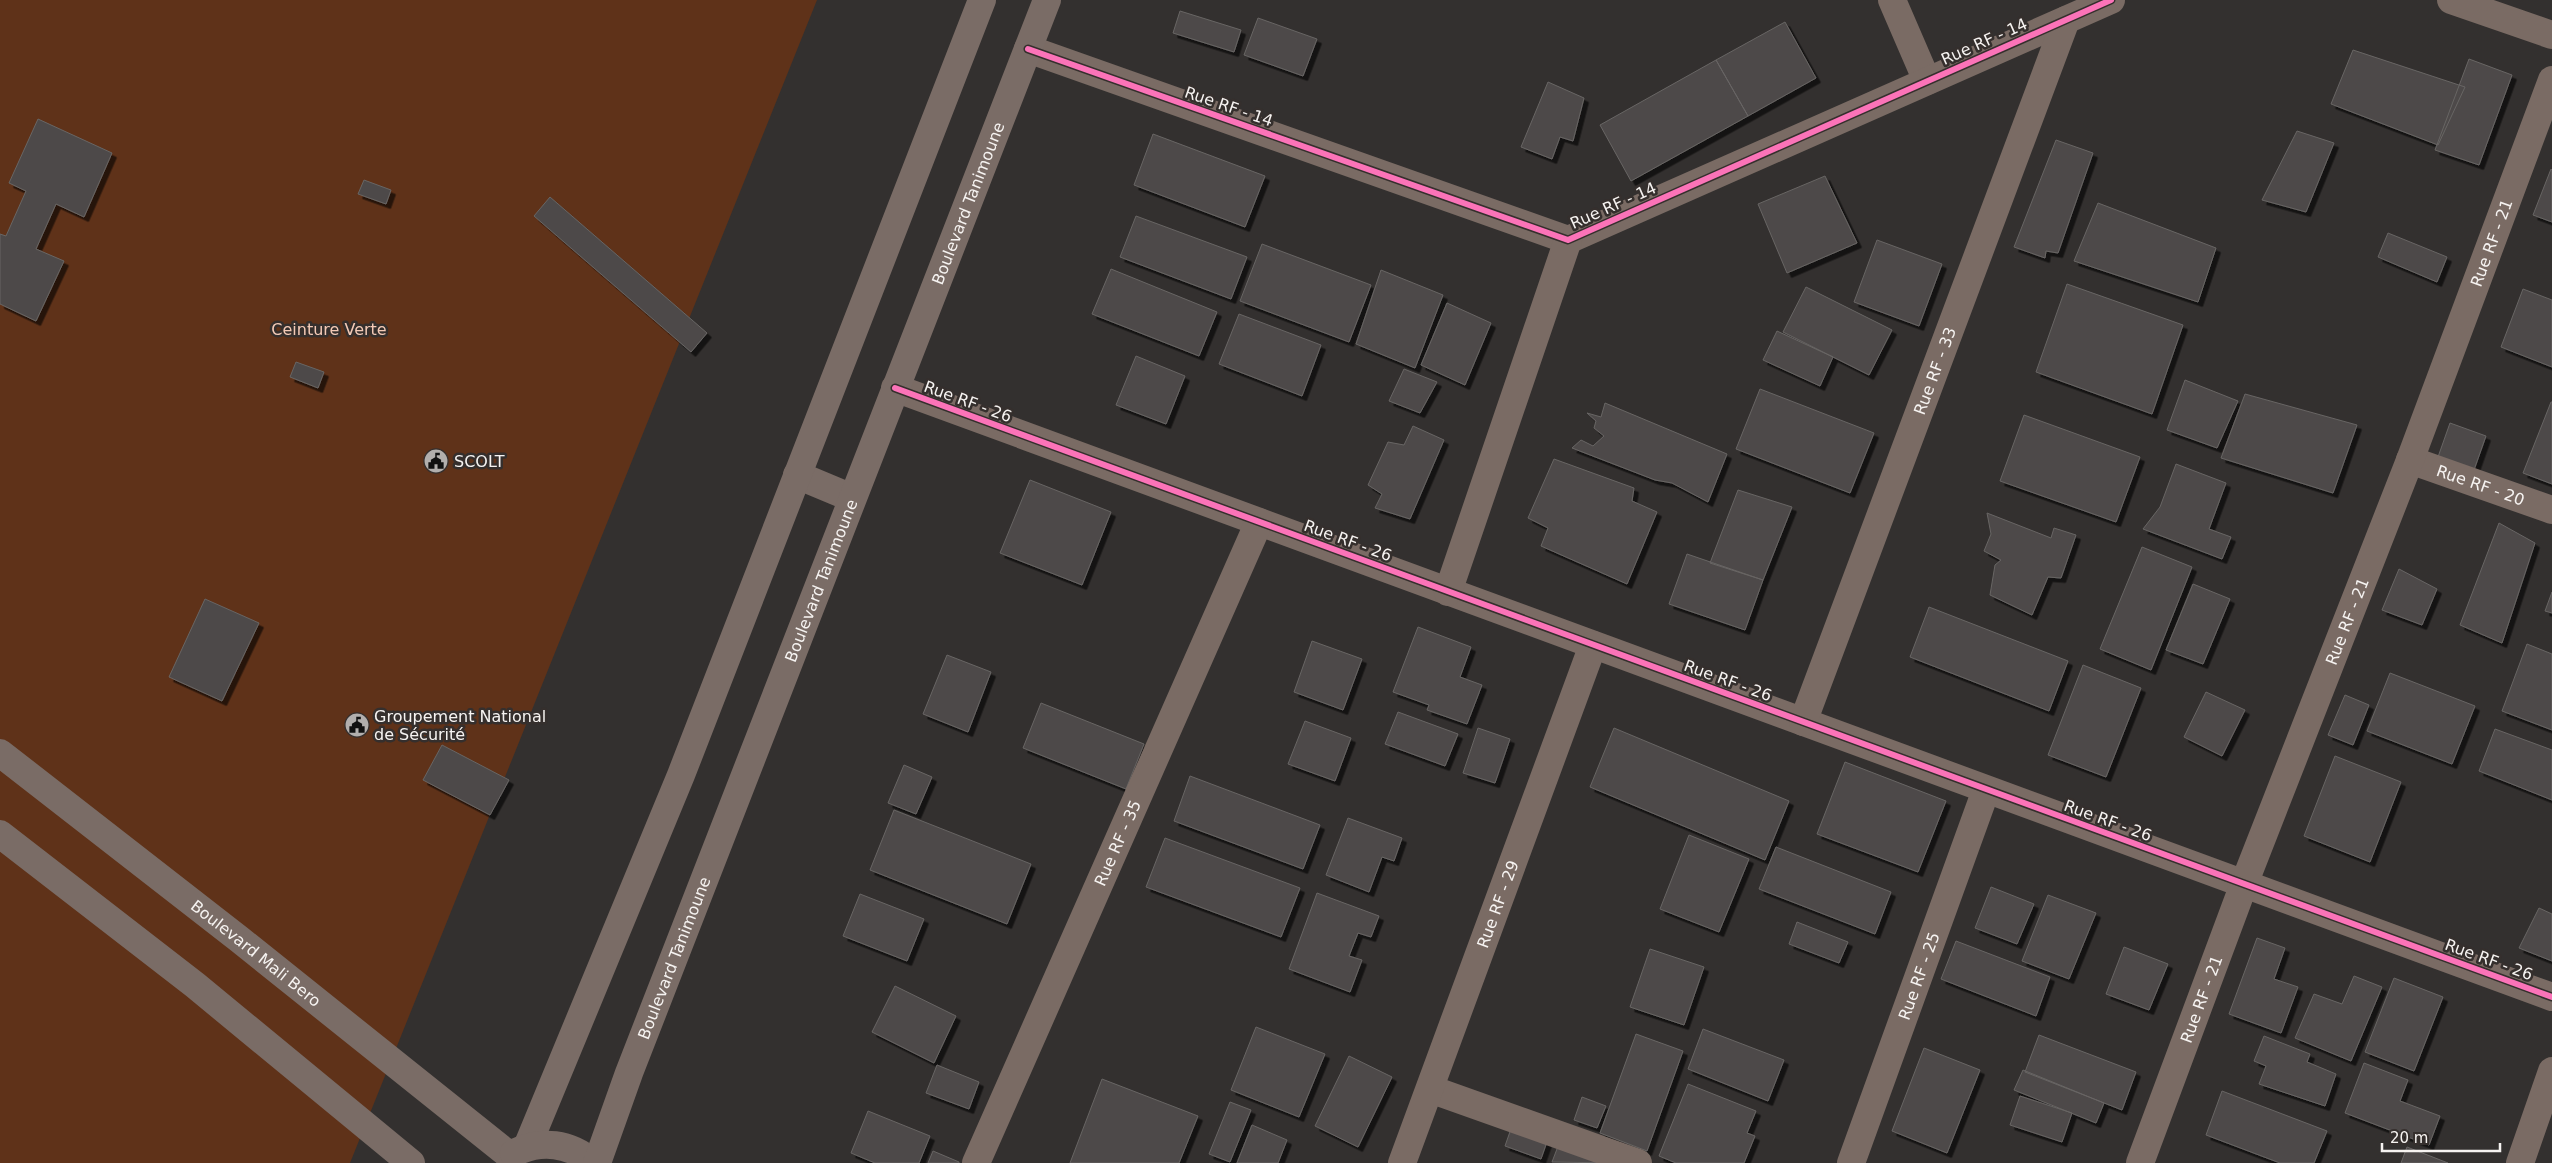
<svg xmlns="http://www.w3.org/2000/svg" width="2552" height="1163" font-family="'DejaVu Sans',sans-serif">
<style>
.green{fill:#5f3219}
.building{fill:#4d4a49;stroke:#686564;filter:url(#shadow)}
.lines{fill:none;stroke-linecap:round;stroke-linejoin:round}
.street{stroke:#7a6b64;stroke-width:28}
.primary{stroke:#7a6c66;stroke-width:28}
.cycleway-casing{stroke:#352f2d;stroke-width:9}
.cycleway{stroke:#fb73b8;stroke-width:6}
.labels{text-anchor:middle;stroke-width:5;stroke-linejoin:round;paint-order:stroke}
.street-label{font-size:16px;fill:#f6f3f1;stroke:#352f2d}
.park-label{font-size:16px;fill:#f4cab6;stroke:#352f2d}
.poi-label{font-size:16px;fill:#f6f3f1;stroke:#352f2d;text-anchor:start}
</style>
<defs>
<filter id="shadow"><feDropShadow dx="4.5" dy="4.5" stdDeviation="0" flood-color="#0009"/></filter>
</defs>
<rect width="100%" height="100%" fill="#33302f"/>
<!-- green -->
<path class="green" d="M0,0H817L350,1163H0Z"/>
<!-- building -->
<path class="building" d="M1180,11L1241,30L1234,52L1173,33Z
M1258,18L1317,39L1303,76L1244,55Z
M1785,22L1816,78L1748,116L1716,60Z
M2353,50L2465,87L2438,145L2331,104Z
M2469,59L2512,75L2479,165L2435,150Z
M1716,60L1748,116L1631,181L1600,125Z
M1548,82L1584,98L1573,141L1560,137L1552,159L1521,147Z
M38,119L112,153L84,217L56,204L36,249L64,261L36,321L0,304V234L6,236L26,191L9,183Z
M2297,131L2334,143L2306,212L2262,200Z
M1153,134L1265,176L1245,227L1134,185Z
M2056,140L2093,153L2058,253L2046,251L2045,258L2014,247Z
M2551,169L2552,170V222L2533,215Z
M1825,176L1857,243L1787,273L1758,204Z
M364,180L391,190L386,204L358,194Z
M550,197L707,333L691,352L534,216Z
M2098,203L2216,248L2198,302L2074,261Z
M1136,216L1247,257L1231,299L1120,257Z
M2388,233L2447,257L2437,282L2378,257Z
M1877,240L1942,264L1919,326L1854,302Z
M1262,244L1371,285L1349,342L1240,301Z
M1111,269L1217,312L1199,356L1092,314Z
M1381,270L1443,295L1415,368L1356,344Z
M2067,284L2183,325L2152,414L2036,372Z
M1806,287L1892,330L1869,375L1783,332Z
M2523,289L2552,300V367L2501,347Z
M1447,303L1491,323L1465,385L1421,365Z
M1239,314L1321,345L1302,396L1219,364Z
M1777,331L1833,357L1820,386L1763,360Z
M1136,356L1185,376L1166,424L1116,405Z
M296,362L324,372L318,388L290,377Z
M1404,369L1437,382L1420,413L1389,401Z
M2185,380L2238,401L2217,448L2167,430Z
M1760,389L1874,433L1850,493L1736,449Z
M2245,394L2357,425L2333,493L2221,458Z
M2551,402H2552V484L2523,473Z
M1605,403L1727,454L1708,502L1672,483L1655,480L1572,448L1581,440L1593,446L1604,436L1594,428L1596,421L1587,413L1601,417Z
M2024,415L2140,457L2116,522L2000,481Z
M2450,423L2486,436L2474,470L2438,457Z
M1413,426L1444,440L1410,519L1375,508L1382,494L1368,485L1388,442L1404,445Z
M1554,459L1634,488L1632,501L1657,512L1627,584L1541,546L1548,528L1528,518Z
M2176,464L2226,483L2209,529L2231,537L2222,559L2143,529L2160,507Z
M1030,480L1111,512L1082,585L1000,553Z
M1738,490L1792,507L1763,580L1710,563Z
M1987,513L2051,538L2054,528L2076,535L2061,578L2048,577L2032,615L1990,595L1995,565L2001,560L1984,551L1991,534Z
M2499,523L2535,543L2502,643L2460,625Z
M2142,547L2192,567L2151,670L2100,649Z
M1687,554L1763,580L1745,630L1669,604Z
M2399,569L2437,589L2422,625L2382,610Z
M2193,584L2230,599L2203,664L2166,650Z
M2552,592V613L2545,611Z
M205,599L259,623L222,701L169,677Z
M1929,607L2068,661L2049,711L1910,657Z
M1418,627L1471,647L1460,677L1482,685L1467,724L1427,710L1429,705L1393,692Z
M1312,641L1362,659L1343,710L1294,692Z
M2527,644L2552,654V730L2502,711Z
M947,655L991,672L968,732L923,714Z
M2083,665L2141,688L2106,777L2048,755Z
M2390,673L2475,706L2452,764L2367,731Z
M2206,692L2245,710L2222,756L2184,737Z
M2345,695L2369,705L2353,745L2328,735Z
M1041,703L1144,744L1126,789L1023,748Z
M1398,712L1458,734L1445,766L1385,744Z
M1305,721L1351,738L1335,781L1288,764Z
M1478,728L1510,739L1495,783L1463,773Z
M1614,728L1789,801L1765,860L1590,787Z
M2495,729L2552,750V800L2479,771Z
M442,745L509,780L490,815L423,780Z
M2335,756L2401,782L2370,862L2304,836Z
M1845,762L1946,801L1918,872L1817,834Z
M904,765L932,777L916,814L888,803Z
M1190,776L1320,825L1303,869L1174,821Z
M894,810L1031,864L1007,924L870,870Z
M1348,818L1402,838L1394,861L1382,857L1369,892L1326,875Z
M1689,835L1749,859L1719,932L1660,909Z
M1165,838L1300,888L1281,937L1146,887Z
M1776,847L1891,892L1875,934L1759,889Z
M1991,887L2034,904L2017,944L1975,928Z
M1317,893L1379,916L1371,937L1358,933L1349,956L1362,960L1350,992L1289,969Z
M860,894L924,919L907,961L843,936Z
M2048,895L2096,913L2069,979L2022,961Z
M2539,908L2552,914V961L2519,948Z
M1797,922L1848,942L1839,963L1789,944Z
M2257,938L2285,948L2274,979L2298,987L2281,1033L2229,1014Z
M1956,941L2050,977L2036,1016L1941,979Z
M2124,947L2168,964L2149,1010L2106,994Z
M1650,949L1704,967L1684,1025L1630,1007Z
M2354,976L2382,987L2351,1061L2295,1038L2314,994L2342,1004Z
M2394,978L2443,997L2414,1071L2365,1052Z
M895,986L956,1016L934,1063L872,1032Z
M1256,1027L1325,1054L1299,1117L1231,1090Z
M1703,1029L1784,1060L1768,1101L1688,1069Z
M1636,1034L1683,1051L1647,1151L1600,1133Z
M2039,1035L2136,1072L2122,1110L2025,1072Z
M2264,1036L2310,1054L2307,1062L2336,1074L2325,1106L2259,1084L2266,1066L2254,1061Z
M1924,1048L1980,1070L1947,1153L1892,1131Z
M1349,1056L1392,1077L1358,1147L1315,1126Z
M2364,1063L2408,1080L2400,1101L2440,1116L2429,1145L2345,1113Z
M937,1065L979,1082L969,1109L926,1093Z
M2023,1070L2104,1103L2096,1123L2014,1090Z
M1102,1079L1198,1116L1179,1163H1070Z
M1688,1084L1756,1111L1747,1133L1755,1136L1744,1163H1676L1659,1156Z
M2222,1091L2327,1131L2314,1163H2280L2206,1135Z
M2020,1096L2072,1113L2062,1142L2010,1125Z
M1582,1097L1606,1106L1597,1128L1574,1120Z
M1230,1102L1251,1110L1230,1162L1209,1154Z
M868,1111L930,1136L919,1163H875L851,1153Z
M1513,1123L1549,1136L1541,1159L1505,1146Z
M1252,1125L1287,1140L1278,1163H1237Z
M1560,1141L1613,1163L1552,1162Z
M2407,1147L2448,1163H2401Z
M933,1151L959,1162V1163H928Z"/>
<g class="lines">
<!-- street -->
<g class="street">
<path d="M1892,0L1927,81"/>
<path d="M2451,0L2552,35"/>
<path d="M1028,49L1568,240L2111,0"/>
<path d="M895,388L2552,997"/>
<path id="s1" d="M2410,460L2552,510"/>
<path d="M1448,592L1568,240"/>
<path id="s2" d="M1803,722L2066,20"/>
<path d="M1430,1089L1638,1163"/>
<path id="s3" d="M976,1163L1259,522"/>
<path id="s4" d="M1402,1163L1593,645"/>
<path id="s5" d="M1851,1163L1986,790"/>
<path id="s6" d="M2140,1163L2244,884L2410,460L2552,80"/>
<path d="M2520,1163L2552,1071"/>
</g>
<!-- primary -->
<g class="primary">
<path d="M797,475L852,498"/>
<path id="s7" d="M0,753L239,939L509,1155"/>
<path d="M0,834L195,985L411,1163"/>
<path d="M527,1147L681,775L982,0"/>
<path d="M514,1153C541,1139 570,1143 593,1163"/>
<path id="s8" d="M597,1163L629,1073L1047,0"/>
</g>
<defs>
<path id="cycleway" d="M1028,49L1568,240L2111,0
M895,388L2552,997"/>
</defs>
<!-- cycleway casing -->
<use href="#cycleway" class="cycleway-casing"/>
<!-- cycleway -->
<use href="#cycleway" class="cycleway"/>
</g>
<!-- icons -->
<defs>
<symbol id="civic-disc" viewBox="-11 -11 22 22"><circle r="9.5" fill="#b2afad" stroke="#352f2d"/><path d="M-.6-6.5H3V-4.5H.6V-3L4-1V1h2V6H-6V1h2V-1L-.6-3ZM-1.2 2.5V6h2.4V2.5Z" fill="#111"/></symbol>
</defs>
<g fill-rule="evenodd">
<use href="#civic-disc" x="422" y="447" width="28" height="28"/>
<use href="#civic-disc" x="343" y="711" width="28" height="28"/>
</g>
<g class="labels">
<!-- street labels -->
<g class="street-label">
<text transform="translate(1984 41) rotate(-24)" y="6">Rue RF - 14</text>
<text transform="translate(1229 106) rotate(19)" y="6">Rue RF - 14</text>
<text dy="6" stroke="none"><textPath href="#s8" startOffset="1029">Boulevard Tanimoune</textPath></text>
<text transform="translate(1613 205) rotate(-24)" y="6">Rue RF - 14</text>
<text dy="6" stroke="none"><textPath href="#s6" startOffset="985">Rue RF - 21</textPath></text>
<text dy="6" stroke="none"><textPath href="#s2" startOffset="375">Rue RF - 33</textPath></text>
<text transform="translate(968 401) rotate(20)" y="6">Rue RF - 26</text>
<text dy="6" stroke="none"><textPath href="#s1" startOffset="75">Rue RF - 20</textPath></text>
<text transform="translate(1348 540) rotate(20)" y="6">Rue RF - 26</text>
<text dy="6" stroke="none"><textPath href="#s8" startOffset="624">Boulevard Tanimoune</textPath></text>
<text dy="6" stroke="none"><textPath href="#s6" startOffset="580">Rue RF - 21</textPath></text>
<text transform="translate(1728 680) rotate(20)" y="6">Rue RF - 26</text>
<text transform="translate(2108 820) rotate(20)" y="6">Rue RF - 26</text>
<text dy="6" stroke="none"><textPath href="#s3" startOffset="350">Rue RF - 35</textPath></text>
<text dy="6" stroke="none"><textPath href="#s4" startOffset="276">Rue RF - 29</textPath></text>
<text dy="6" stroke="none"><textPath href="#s7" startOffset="325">Boulevard Mali Bero</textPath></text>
<text dy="6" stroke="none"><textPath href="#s8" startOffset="219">Boulevard Tanimoune</textPath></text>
<text transform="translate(2489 959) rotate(20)" y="6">Rue RF - 26</text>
<text dy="6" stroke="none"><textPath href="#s5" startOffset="199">Rue RF - 25</textPath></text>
<text dy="6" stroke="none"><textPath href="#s6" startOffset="175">Rue RF - 21</textPath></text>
</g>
<!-- park labels -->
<g class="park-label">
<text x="329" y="335">Ceinture Verte</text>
</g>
<!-- poi labels -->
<g class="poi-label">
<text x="454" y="467">SCOLT</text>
<text x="374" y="722">Groupement National<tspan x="374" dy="18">de Sécurité</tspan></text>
</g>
</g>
<!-- scale -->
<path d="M2382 1143v8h118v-8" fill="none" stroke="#f6f3f1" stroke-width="2.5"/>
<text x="2390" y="1143" font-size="15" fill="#f6f3f1" stroke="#352f2d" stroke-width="4" paint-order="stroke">20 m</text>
</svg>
